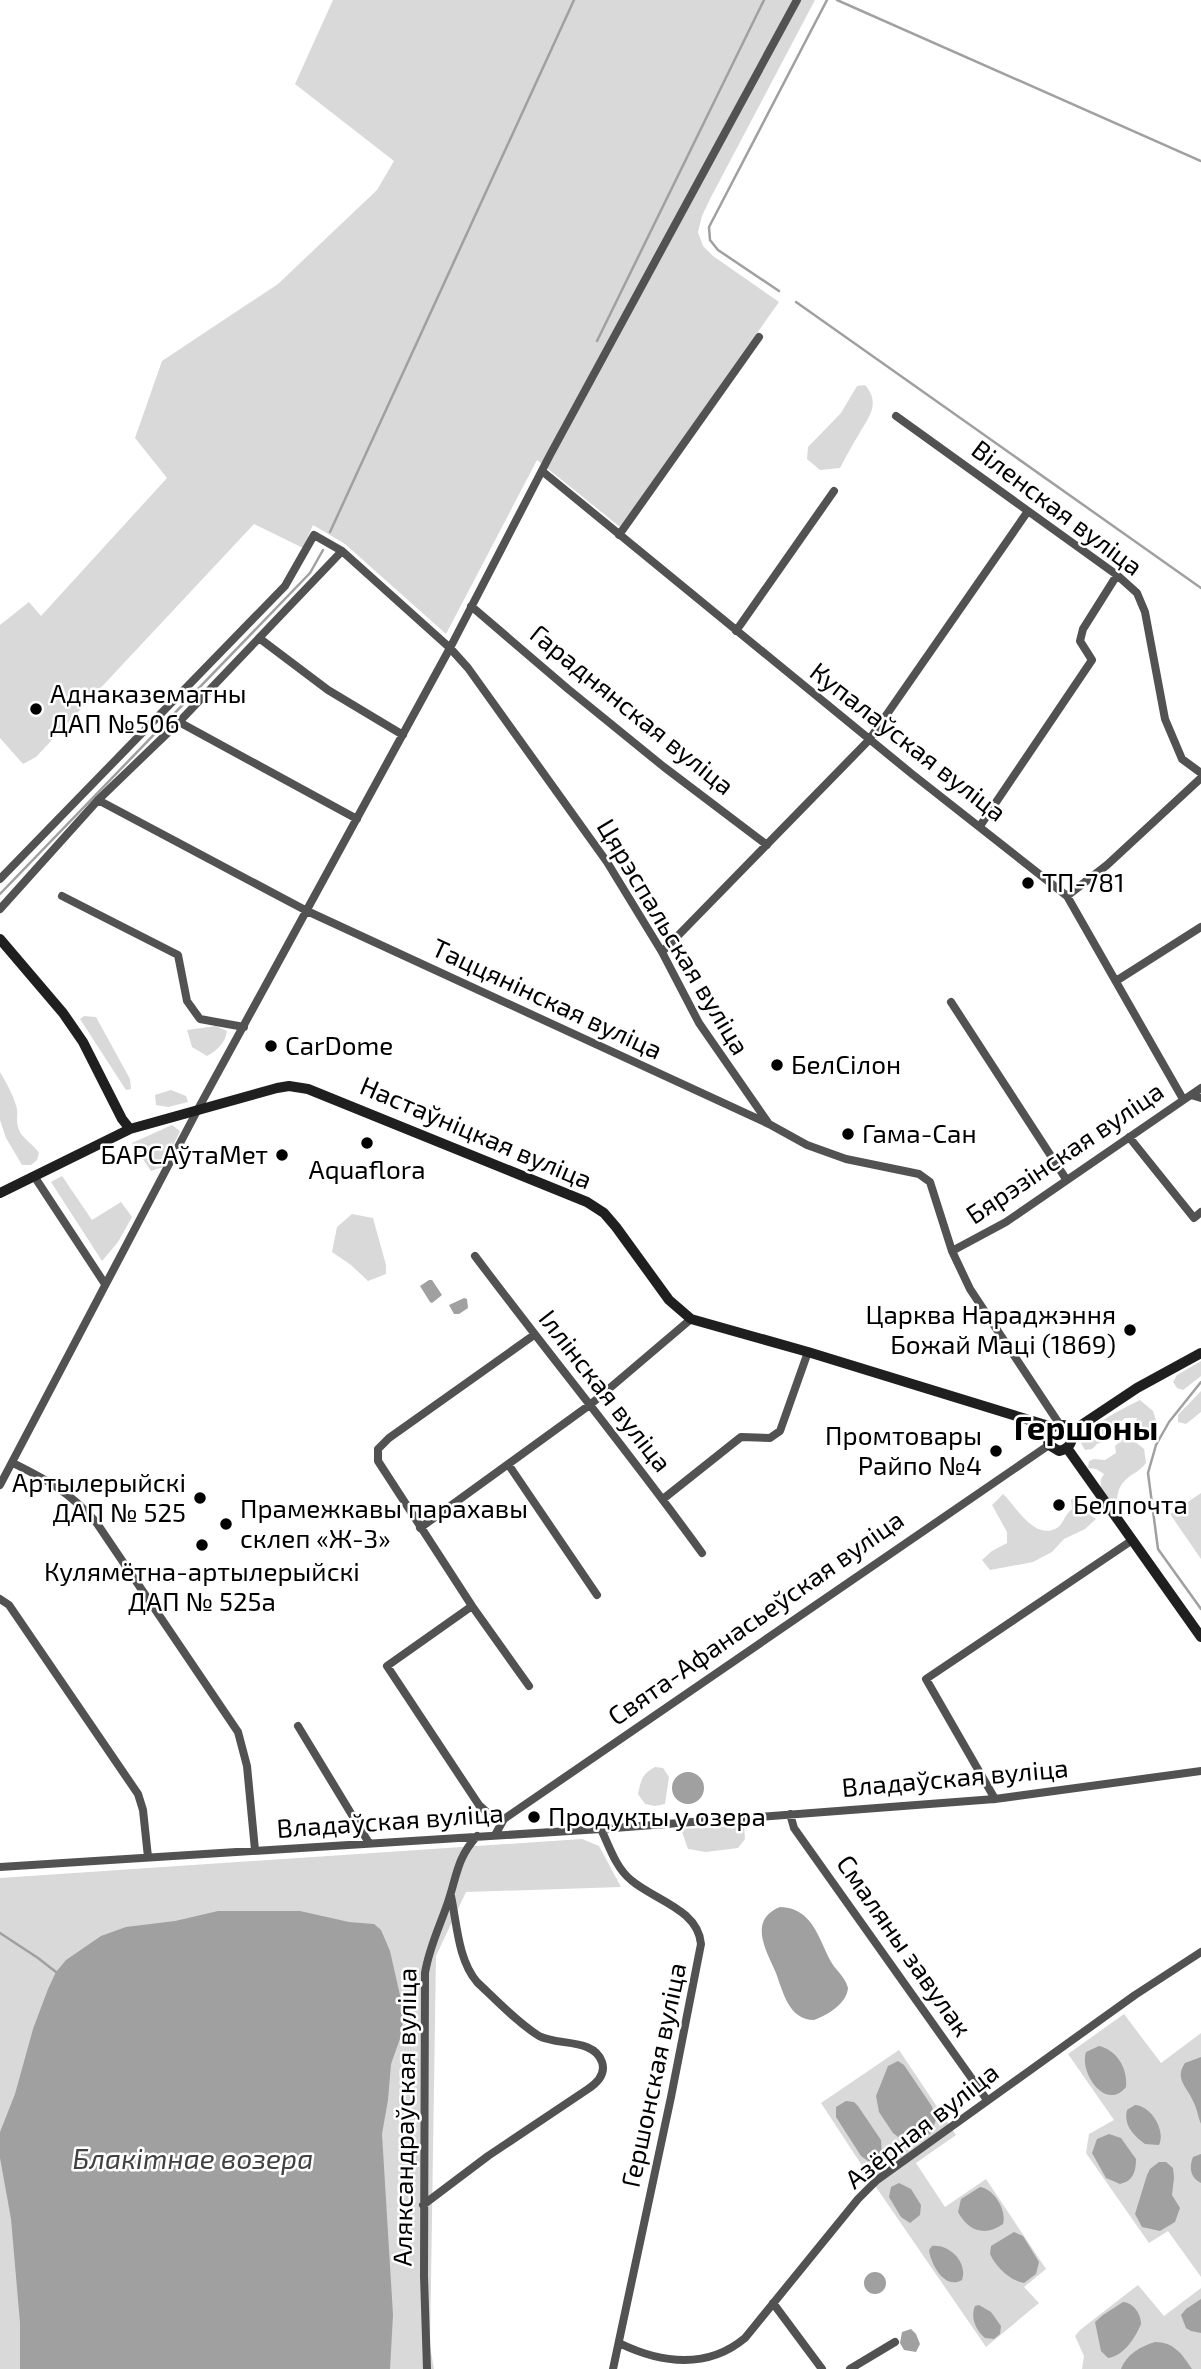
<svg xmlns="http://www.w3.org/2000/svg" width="1201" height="2369" font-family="'Exo 2',sans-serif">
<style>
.green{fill:#d9d9d9}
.water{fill:#a0a0a0}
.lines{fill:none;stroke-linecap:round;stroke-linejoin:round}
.stream{stroke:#a0a0a0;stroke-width:2.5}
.street{stroke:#525252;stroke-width:8}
.secondary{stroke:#1f1f1f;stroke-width:10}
.poi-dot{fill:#000;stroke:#fff;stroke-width:2.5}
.labels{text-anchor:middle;stroke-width:5;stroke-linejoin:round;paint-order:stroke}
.street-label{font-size:26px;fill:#000;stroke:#fff}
.poi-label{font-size:26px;fill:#000;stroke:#fff;text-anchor:start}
.water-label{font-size:28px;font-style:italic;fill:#414141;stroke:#fff}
.district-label{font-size:33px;font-weight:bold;fill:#000;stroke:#fff}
</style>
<rect width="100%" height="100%" fill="#fff"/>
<!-- green -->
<path class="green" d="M333,0H815L710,199L702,216L698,232L703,246L713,256L779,302L620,527L537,460L446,634L345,544L313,525L303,548L254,524L36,757L23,764L0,738V625L29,602L41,616L167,478L135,438L162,361L278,284L377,190L394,161L295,84Z
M865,385C881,403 869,417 859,434C852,445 846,457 840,468L820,470L807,459L808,447L841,413L857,386Z
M84,1016L96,1017L130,1079L131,1089L126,1090L80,1019Z
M216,1026L227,1031C225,1043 218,1050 207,1056L192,1047L187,1030Z
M0,1072C7,1084 14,1096 17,1109C18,1115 16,1121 18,1127C21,1139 33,1143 39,1153L37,1160L31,1165H22L6,1138L0,1120Z
M171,1090L186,1096L188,1102L168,1107L156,1105L155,1095Z
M172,1125L180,1131L163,1167L151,1171L132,1143Z
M62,1176L92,1220L121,1202L132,1217L118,1242L102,1261L51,1182Z
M352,1214L373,1218L386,1265V1274L368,1281L351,1265L332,1252L337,1227Z
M1201,1361V1376L1183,1390L1177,1388L1173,1382L1177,1375Z
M1201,1391V1412L1186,1424L1178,1422V1415Z
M1140,1400L1153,1411L1156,1420L1149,1432L1137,1435L1134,1426L1137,1418H1125L1116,1426L1115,1437L1097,1444L1092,1449L1085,1450L1081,1443C1092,1423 1120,1410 1140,1400Z
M1123,1439L1133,1440L1144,1449L1146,1463C1139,1473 1129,1474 1122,1484C1118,1489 1118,1495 1116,1502L1109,1505L1100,1494L1101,1479L1104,1474L1096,1469L1088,1468L1089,1461L1094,1459L1105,1460L1116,1453L1115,1446Z
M1201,1493V1559L1170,1514Z
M1003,1494C1016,1506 1033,1539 1055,1529C1063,1526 1064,1515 1072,1509L1071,1500L1076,1495L1086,1512L1096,1519L1085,1529L1064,1539L1052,1552L1033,1562L990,1570L982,1560L992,1551L1007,1543V1532L992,1505Z
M655,1767L663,1768L669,1777L665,1804L655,1806L645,1804L638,1794C641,1780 642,1774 655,1767Z
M744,1826L745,1839L738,1848L706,1852L688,1849L681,1829Z
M582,1839L599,1846L621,1887L466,1892L436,1956L430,2346L434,2369H0V1878Z
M1124,2014L1161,2063L1201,2033V2277L1168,2231L1149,2243L1086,2153L1089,2134L1114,2120L1068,2054Z
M899,2050L956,2135L916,2163L945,2207L986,2179L1046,2269L1024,2287L1039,2303L986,2347L878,2190L821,2103Z
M1138,2285L1164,2316L1201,2288V2369H1082L1084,2356L1075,2336L1080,2330Z"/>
<!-- water -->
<path class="water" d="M429,1280H432L442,1295L432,1303L430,1302L420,1286Z
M464,1298L467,1299L468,1308L459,1314H454L449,1305Z
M672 1788a16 16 0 1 1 32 0a16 16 0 1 1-32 0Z
M780,1907C812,1908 818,1937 830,1960C835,1970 845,1976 848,1988C847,2003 828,2015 814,2020C789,2020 783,1992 776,1973C767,1952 747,1920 780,1907Z
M218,1911H300L349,1922L374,1924L381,1930L390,1951L404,2013L401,2036L391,2064L388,2100L382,2134L393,2315L390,2369H20V2323L11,2219L0,2158V2132L15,2094L33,2029L48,1989L56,1972L66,1960L101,1936L126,1927L175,1921Z
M1099,2046C1117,2050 1128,2069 1126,2087C1106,2112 1079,2073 1086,2052Z
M1201,2057V2124C1198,2117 1197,2108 1193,2101C1187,2087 1174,2079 1185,2063Z
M898,2061L904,2065L931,2105L937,2117L931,2133L916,2144L906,2143L893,2133L879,2112L876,2096L888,2066Z
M846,2101L854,2102L858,2106L881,2140L882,2155L876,2161H868L861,2156L836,2117V2107Z
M1135,2105C1151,2106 1166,2130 1159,2145L1145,2144C1134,2136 1123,2125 1127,2110Z
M1109,2134L1121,2138L1136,2159C1136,2172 1133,2181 1120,2184L1106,2178L1092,2153L1097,2139Z
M1201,2154V2183C1190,2178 1189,2167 1193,2157Z
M1159,2162H1166L1173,2168L1174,2178L1172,2195L1180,2208L1175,2222L1160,2231L1142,2227L1135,2214L1147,2175L1150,2169Z
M899,2183L911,2189L921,2205L920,2215L910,2223L901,2217L889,2197L891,2187Z
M980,2187C994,2189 1007,2210 1003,2224C985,2237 968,2231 958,2212L961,2199Z
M1014,2232L1023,2236L1039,2262L1036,2274L1024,2283C1009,2280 996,2267 990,2254L991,2246Z
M932,2246C950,2244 968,2263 962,2280C945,2290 931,2265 929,2250Z
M864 2283a11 11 0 1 1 22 0a11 11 0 1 1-22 0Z
M1201,2299V2333L1191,2331L1186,2328L1181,2315L1186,2309Z
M1123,2302C1134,2303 1141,2314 1141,2324C1135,2338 1124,2356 1108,2358L1101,2351L1095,2322L1103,2315Z
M979,2305L991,2312L1001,2326L1000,2334L994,2339L985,2338C976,2330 970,2318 975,2306Z
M911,2329L916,2334L920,2344L916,2352L904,2350L900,2343L902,2332Z
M1155,2342C1174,2342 1182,2354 1192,2369H1121C1126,2355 1141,2346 1155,2342Z"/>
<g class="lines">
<!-- stream -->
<path class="stream" d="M837,0L1201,161
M779,291L718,250L710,240L709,227L827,0
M796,302L1201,588
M597,341L764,0
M330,532L574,0
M0,894L310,573L323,550
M1201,1382L1169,1422L1156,1445L1148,1473L1158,1549L1201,1609
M0,1933L38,1958L56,1972"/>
<!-- street -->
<path class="street" d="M896,416L1117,575L1137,593L1145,612L1165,719L1182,759L1201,773
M542,471L912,774L1067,896L1183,1099
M619,535L759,337
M471,606L568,689L664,767L767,845
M736,631L834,491
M259,638L328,690L403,735
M179,722L357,819
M98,800L307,911L769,1124L807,1145L846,1159L919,1174L930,1182L952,1251L970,1289L1060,1425
M980,826L1092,660L1080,641L1083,629L1117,575
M0,879L285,586L314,535L342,551L450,648L468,668L607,862L662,952L699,1023L769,1124
M62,896L178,955L187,1001L200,1019L244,1027
M1067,896L1107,865L1201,778
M0,909L98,800L179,722L342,551
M662,952L869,740L1028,511
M1116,981L1201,927
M951,1002L1066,1179
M1191,1095L1201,1098
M1129,1137L1194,1218L1201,1212
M34,1176L105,1284
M952,1251L1006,1222L1201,1088
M475,1256C550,1356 629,1452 702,1553
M13,1463C49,1481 68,1491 96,1522L238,1732L247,1766L255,1850
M508,1464L597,1595
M0,1485L198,1109L450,648L550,455L797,0
M663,1499L741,1437L770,1438L780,1431L808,1352
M420,1528L591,1404L691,1319
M0,1599L9,1605L138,1794L143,1810L148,1857
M472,1606L387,1666L479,1805L491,1816L504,1819
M529,1686L472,1606L378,1461V1449L389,1438L534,1335
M298,1726L369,1843
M995,1799L926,1679L1131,1541
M790,1814L794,1828L987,2100
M601,1829C609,1846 616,1868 631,1880C654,1900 698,1909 701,1944L671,2097L613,2369
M495,1835L504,1819L1049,1445
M0,1867L601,1829L995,1799L1201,1771
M423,2205L488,2156L588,2089C597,2083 606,2074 602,2062C594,2038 558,2046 539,2036C517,2022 496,2000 477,1982C458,1960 457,1924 451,1896
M773,2303L822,2369
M619,2343C662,2364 708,2369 745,2338L858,2199L877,2180L1135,1995L1201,1952
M427,2369L424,2276L425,1973C429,1948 439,1928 447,1905C457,1877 456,1859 477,1836
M850,2369L895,2342"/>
<!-- secondary -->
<path class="secondary" d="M0,939L63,1013L83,1042L122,1119L130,1129
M0,1193L130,1129L277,1088L289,1086L308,1089L587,1202L604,1213L616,1227L669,1300L691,1319L808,1352L1052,1427L1064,1425L1072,1434C1073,1443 1068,1449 1059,1451L1049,1445L1047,1437L1052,1427
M1071,1432L1137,1388L1201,1353
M1067,1448L1201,1637"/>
</g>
<!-- markers -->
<g class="poi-dot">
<circle cx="36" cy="709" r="7"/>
<circle cx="1028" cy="883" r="7"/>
<circle cx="271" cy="1046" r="7"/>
<circle cx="777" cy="1065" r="7"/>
<circle cx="848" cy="1134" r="7"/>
<circle cx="367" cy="1143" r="7"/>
<circle cx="282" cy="1155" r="7"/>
<circle cx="1130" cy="1330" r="7"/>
<circle cx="996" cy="1451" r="7"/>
<circle cx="200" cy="1498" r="7"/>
<circle cx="1059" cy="1505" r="7"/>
<circle cx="226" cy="1524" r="7"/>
<circle cx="202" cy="1545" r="7"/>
<circle cx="534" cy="1817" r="7"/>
</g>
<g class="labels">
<!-- street labels -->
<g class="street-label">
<text transform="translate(1057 508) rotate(37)" y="9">Віленская вуліца</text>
<text transform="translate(632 710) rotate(39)" y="9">Гараднянская вуліца</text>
<text transform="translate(908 742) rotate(38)" y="9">Купалаўская вуліца</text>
<text transform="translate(673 937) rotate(59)" y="9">Цярэспальская вуліца</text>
<text transform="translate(547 999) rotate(25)" y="9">Таццянінская вуліца</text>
<text transform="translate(476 1133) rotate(23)" y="9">Настаўніцкая вуліца</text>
<text transform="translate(1065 1153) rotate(-34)" y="9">Бярэзінская вуліца</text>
<text transform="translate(605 1391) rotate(52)" y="9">Іллінская вуліца</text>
<text transform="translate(756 1618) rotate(-35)" y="9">Свята-Афанасьеўская вуліца</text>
<text transform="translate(955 1778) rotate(-5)" y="9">Владаўская вуліца</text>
<text transform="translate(390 1821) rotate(-4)" y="9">Владаўская вуліца</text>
<text transform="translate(904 1946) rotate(55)" y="9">Смаляны завулак</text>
<text transform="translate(654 2075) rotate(-78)" y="9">Гершонская вуліца</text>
<text transform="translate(405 2117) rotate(-89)" y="9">Аляксандраўская вуліца</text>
<text transform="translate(922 2126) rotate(-38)" y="9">Азёрная вуліца</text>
</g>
<!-- poi labels -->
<g class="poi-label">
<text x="50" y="703">Аднаказематны<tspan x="50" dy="30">ДАП №506</tspan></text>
<text x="1042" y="892">ТП-781</text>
<text x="285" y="1055">CarDome</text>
<text x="791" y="1074">БелСілон</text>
<text x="862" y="1143">Гама-Сан</text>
<text x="268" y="1164" text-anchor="end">БАРСАўтаМет</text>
<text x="367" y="1179" text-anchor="middle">Aquaflora</text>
<text x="1116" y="1324" text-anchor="end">Царква Нараджэння<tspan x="1116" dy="30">Божай Маці (1869)</tspan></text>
<text x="982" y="1445" text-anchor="end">Промтовары<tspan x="982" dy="30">Райпо №4</tspan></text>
<text x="186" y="1492" text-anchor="end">Артылерыйскі<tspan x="186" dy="30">ДАП № 525</tspan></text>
<text x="1073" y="1514">Белпочта</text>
<text x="240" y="1518">Прамежкавы парахавы<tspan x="240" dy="30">склеп «Ж-З»</tspan></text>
<text x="202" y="1581" text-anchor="middle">Кулямётна-артылерыйскі<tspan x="202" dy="30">ДАП № 525а</tspan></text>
<text x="548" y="1826">Продукты у озера</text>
</g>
<!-- water labels -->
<g class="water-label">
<text x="193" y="2169">Блакітнае возера</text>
</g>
<!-- district labels -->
<g class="district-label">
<text x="1086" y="1440">Гершоны</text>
</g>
</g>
</svg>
